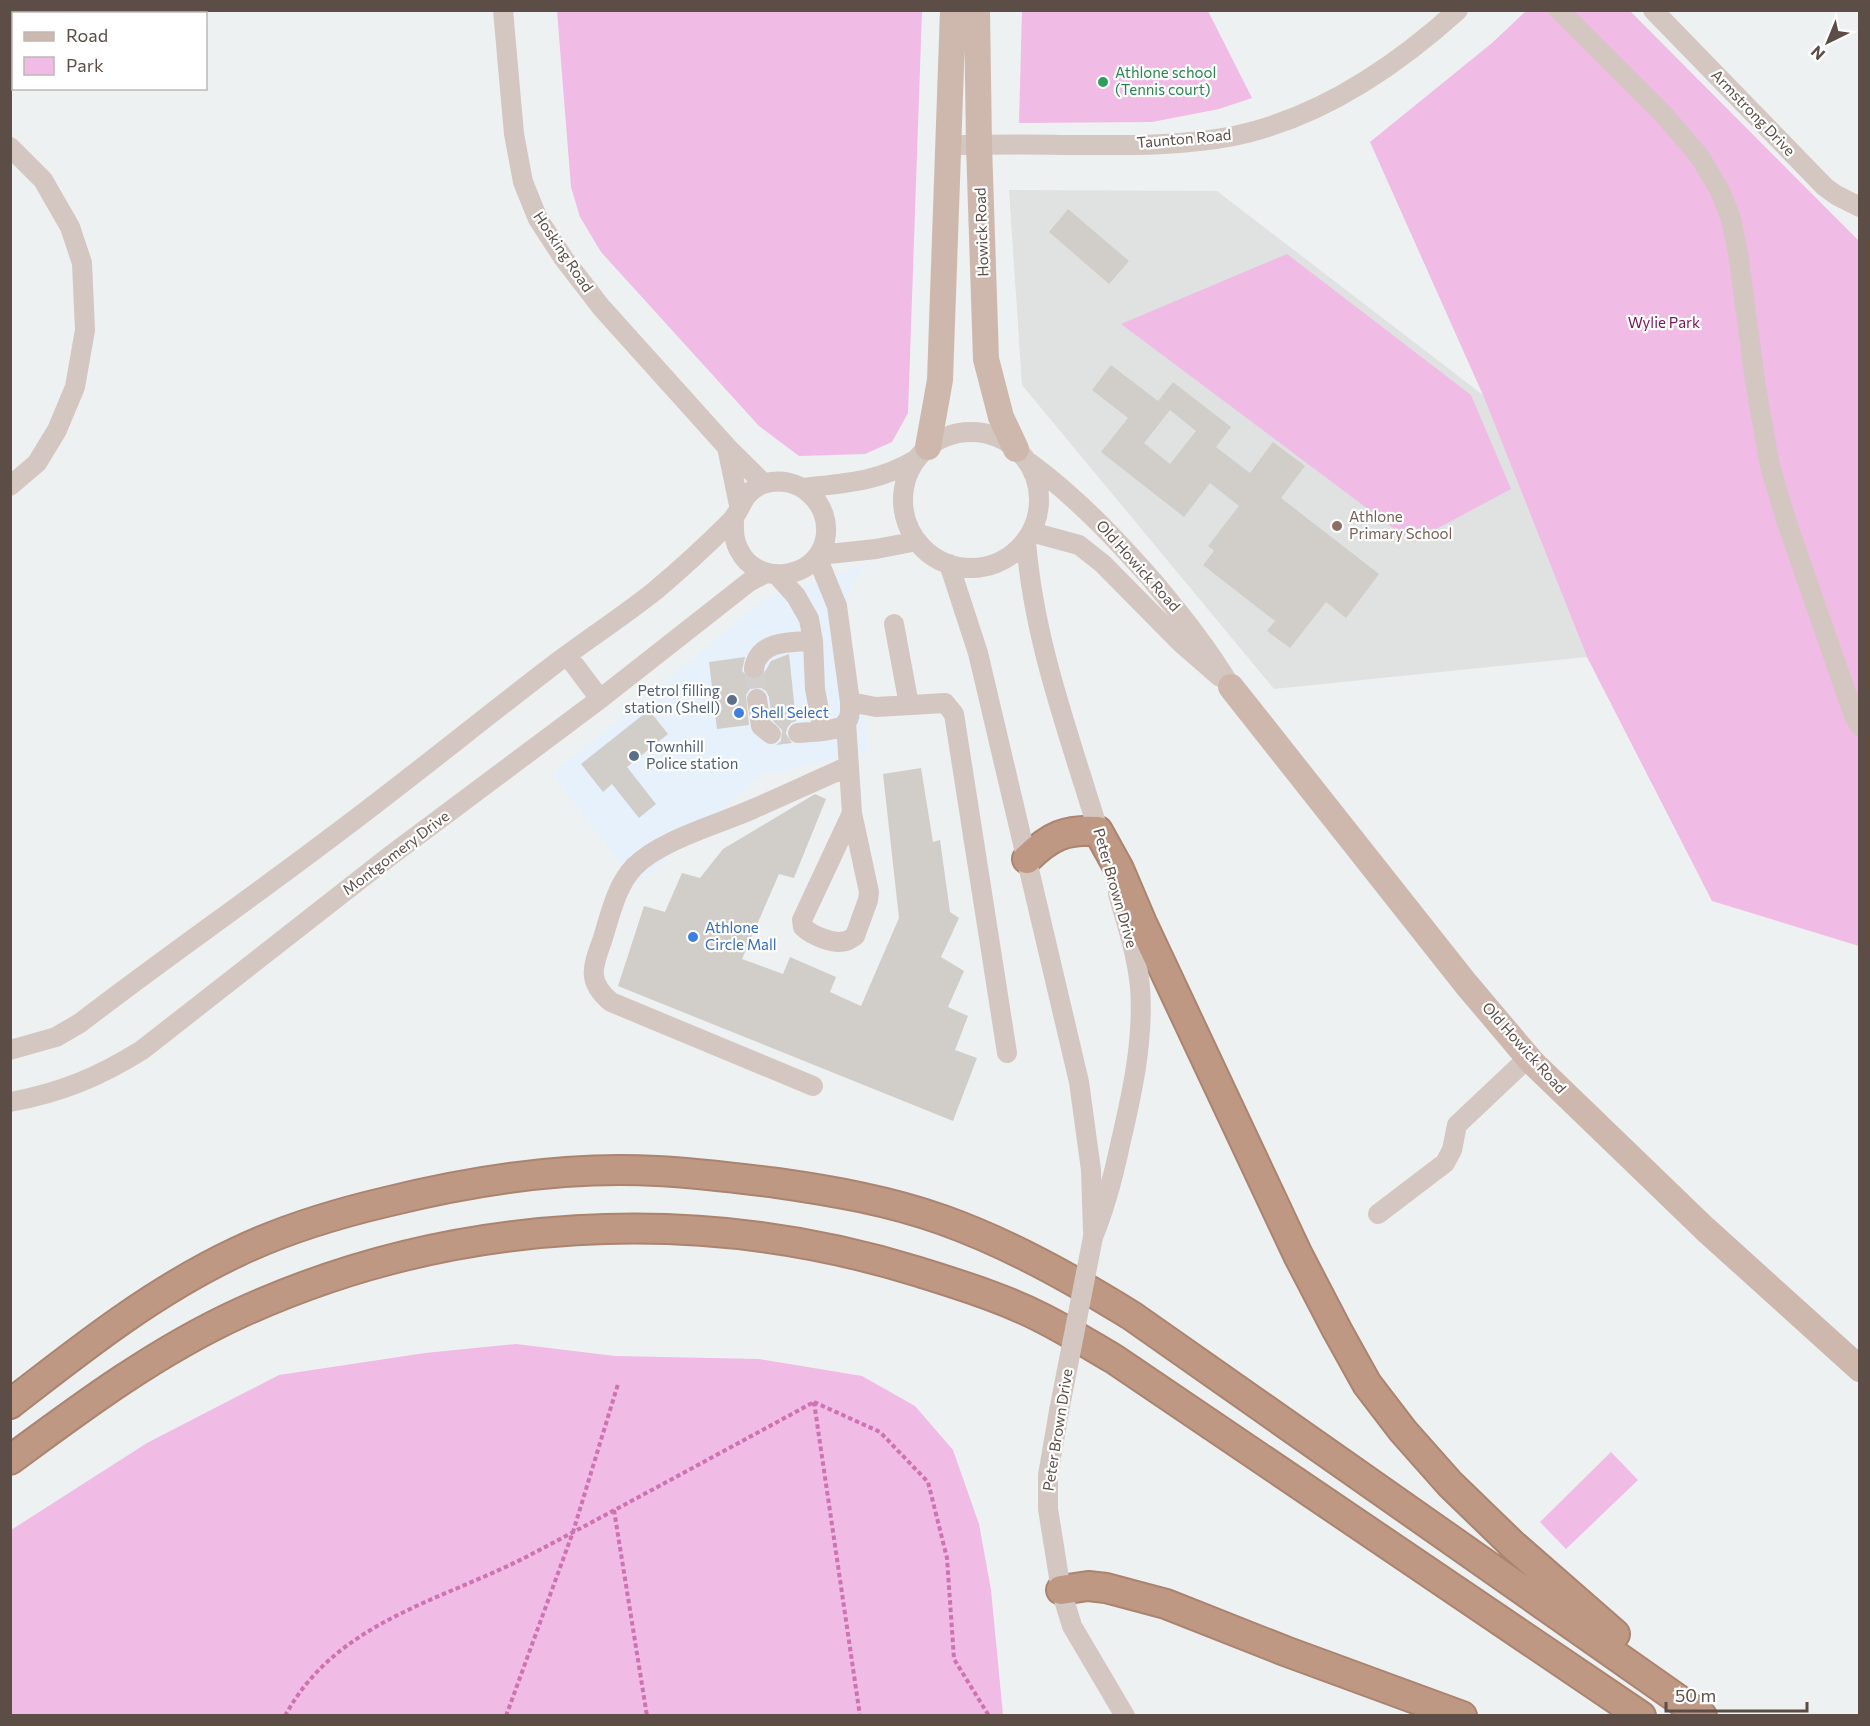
<svg xmlns="http://www.w3.org/2000/svg" width="1870" height="1726" font-family="Commissioner,sans-serif">
<style>
.commercial{fill:#e7f1fc}
.education{fill:#e0e2e1}
.green{fill:#f0bbe5}
.building{fill:#d1cdc8;fill-rule:evenodd}
.lines{fill:none;stroke-linecap:round;stroke-linejoin:round}
.minor-tunnel{stroke:#d1d0cf;stroke-width:20;stroke-dasharray:20 10;stroke-linecap:butt}
.highway-casing{stroke:#ab8470;stroke-width:32}
.path{stroke:#cf72b0;stroke-width:4;stroke-dasharray:4.5 3;stroke-linecap:butt}
.minor{stroke:#d4c6c1;stroke-width:20}
.major{stroke:#ceb8ad;stroke-width:26}
.highway{stroke:#bf9884;stroke-width:28}
.minor-bridge{stroke:#d4c6c1;stroke-width:20}
.leisure-dot{fill:#2e9e5b;stroke:#fff;stroke-width:2}
.education-dot{fill:#8d6e63;stroke:#fff;stroke-width:2}
.service-dot{fill:#5c6f8a;stroke:#fff;stroke-width:2}
.shop-dot{fill:#3f7fe0;stroke:#fff;stroke-width:2}
.labels{text-anchor:middle;stroke-width:4.5;stroke-linejoin:round;paint-order:stroke}
.leisure-label{font-size:15px;fill:#27864d;stroke:#fff;text-anchor:start}
.street-label{font-size:15px;fill:#5c4d46;stroke:#fff}
.park-label{font-size:15px;fill:#80145c;stroke:#fff}
.education-label{font-size:15px;fill:#785e54;stroke:#fff;text-anchor:start}
.service-label{font-size:15px;fill:#4e5e75;stroke:#fff;text-anchor:end}
.shop-label{font-size:15px;fill:#366cbe;stroke:#fff;text-anchor:start}
</style>
<rect width="100%" height="100%" fill="#eef1f1"/>
<!-- commercial -->
<path class="commercial" d="M868,564L854,581L848,598L847,624L869,752L759,776L637,885L552,774L766,598Z"/>
<!-- education -->
<path class="education" d="M1009,190L1217,191L1483,395L1587,657L1274,689L1022,385Z"/>
<!-- green -->
<path class="green" d="M557,11H922L908,413L892,442L865,454L799,456L759,426L601,252L580,217L571,187Z
M1022,11H1208L1252,98L1219,109L1152,122L1019,123Z
M1526,11H1630L1859,241V946L1712,901L1587,657L1483,395L1370,142L1492,43Z
M1287,254L1471,395L1511,489L1412,542L1121,324Z
M516,1344L615,1356L759,1359L862,1376L915,1406L953,1450L979,1524L991,1590L1003,1715H11V1530L147,1443L279,1375L425,1353Z
M1611,1452L1638,1480L1566,1549L1540,1522Z"/>
<!-- building -->
<path class="building" d="M1068,209L1129,261L1109,284L1049,232Z
M1111,365L1158,401L1173,382L1191,396L1231,427L1216,447L1250,473L1273,442L1305,466L1281,498L1379,574L1346,618L1326,602L1290,648L1267,631L1275,621L1203,565L1214,551L1208,546L1239,506L1210,483L1184,517L1101,452L1128,418L1092,390ZM1170,410L1196,431L1170,464L1144,443Z
M789,654L796,721L791,723L787,728L786,734L792,743L776,745L781,741L782,730L772,720L769,697L766,691L761,688L750,689L746,695L749,725L717,729L709,662L745,657L742,671L750,679L756,680L762,677L771,661Z
M649,710L668,734L627,767L656,804L639,818L612,784L603,792L581,764Z
M921,768L933,842L940,840L950,912L959,918L941,957L964,971L948,1007L968,1016L955,1050L977,1058L953,1121L618,986L644,906L665,912L682,873L700,878L723,849L815,794L826,799L794,878L779,874L742,959L783,974L790,957L836,977L830,992L861,1006L899,918L883,774Z"/>
<g class="lines">
<!-- minor-tunnel -->
<path class="minor-tunnel" d="M754,668L757,699"/>
<defs>
<path id="highway" d="M1027,859C1050,836 1066,829 1098,831L1119,869L1142,923L1298,1255L1337,1330L1367,1384L1403,1431L1450,1484L1513,1545L1615,1634
M10,1404C82,1348 154,1291 237,1252C285,1229 335,1214 386,1202C474,1180 566,1166 657,1171C697,1173 737,1178 777,1183C833,1191 890,1201 943,1220C1010,1244 1072,1279 1132,1316L1702,1716
M10,1460C83,1406 157,1351 240,1313C452,1216 698,1203 919,1272C960,1285 1003,1298 1042,1318C1066,1330 1090,1345 1114,1359L1641,1716
M1061,1590L1088,1586L1106,1588L1166,1604L1285,1651L1462,1716"/>
</defs>
<!-- highway casing -->
<use href="#highway" class="highway-casing"/>
<!-- path -->
<path class="path" d="M814,1402L880,1432L928,1482L947,1558L954,1659L989,1716
M814,1402L860,1716
M614,1510L647,1716
M285,1716C336,1621 442,1601 530,1555C625,1505 720,1453 814,1402
M506,1716L573,1532L618,1384"/>
<!-- minor -->
<path class="minor" d="M503,10L514,134L523,182L538,219L564,259L601,307L727,447L764,484
M1559,10L1664,115L1700,157L1720,191L1731,219L1738,253L1756,388L1770,466L1786,520L1854,716L1860,726
M1653,10L1825,187L1836,195L1860,207
M948,145C986,145 1023,144 1061,145C1119,145 1177,147 1234,136C1320,118 1394,68 1458,10
M10,147L43,180L70,227L82,263L85,330L75,387L57,430L37,463L10,486
M903 500a68 68 0 1 1 136 0a68 68 0 1 1-136 0Z
M727,447L739,505
M1030,463C1076,497 1114,537 1152,580C1181,615 1208,648 1231,687
M803,488C845,483 878,482 915,460
M1031,532L1079,545L1103,564L1181,643L1220,677
M1026,541C1034,645 1072,742 1101,840
M819,555L876,549L917,541
M949,564L978,653L1079,1082L1091,1170L1093,1231
M777,575L796,596L809,619L813,641L815,689L823,731
M894,624L909,705
M567,655L600,699
M754,668C759,640 791,642 813,641
M757,699L761,726L771,734
M850,702L876,707L945,703L954,714L1007,1053
M846,722L852,813L869,892L868,900L855,936C852,938 849,940 846,941C834,945 811,935 803,927L802,920L852,813
M798,733C810,732 839,732 847,722C851,716 850,708 850,702L837,606L817,557
M10,1050L56,1037L80,1023C162,960 247,901 329,839C403,784 474,726 547,670C583,642 621,618 656,590C682,568 707,545 731,521C743,508 741,493 763,484C798,472 833,504 825,540C816,580 757,587 739,550C733,539 734,529 734,517
M813,1086L611,1002C587,982 592,968 602,941C610,916 616,886 634,867C660,840 719,824 753,809C785,795 817,780 849,766
M10,1102C60,1093 99,1077 142,1050L390,856L600,699L749,582L766,573
M1378,1214L1445,1163L1452,1150L1457,1125L1529,1057
M1093,1237C1106,1206 1113,1178 1120,1145C1132,1094 1144,1040 1140,987C1137,956 1127,924 1118,894
M1059,1411L1048,1475V1509L1061,1590L1072,1626L1125,1716"/>
<!-- major -->
<path class="major" d="M977,10L979,145L986,359L1001,417L1016,449
M928,447L940,380L953,10
M1231,687L1466,984L1532,1062L1705,1229L1860,1369"/>
<!-- highway -->
<use href="#highway" class="highway"/>
<!-- minor-bridge -->
<path class="minor-bridge" d="M1059,1411L1093,1237"/>
</g>
<!-- markers -->
<circle class="leisure-dot" cx="1103" cy="82" r="6"/>
<circle class="education-dot" cx="1337" cy="526" r="6"/>
<g class="service-dot">
<circle cx="732" cy="700" r="6"/>
<circle cx="634" cy="756" r="6"/>
</g>
<g class="shop-dot">
<circle cx="739" cy="713" r="6"/>
<circle cx="693" cy="937" r="6"/>
</g>
<g class="labels">
<!-- leisure labels -->
<g class="leisure-label">
<text x="1115" y="78">Athlone school<tspan x="1115" dy="17">(Tennis court)</tspan></text>
</g>
<!-- street labels -->
<g class="street-label">
<text transform="translate(1753 113) rotate(46)" y="5">Armstrong Drive</text>
<text transform="translate(1184 139) rotate(-5)" y="5">Taunton Road</text>
<text transform="translate(982 232) rotate(-92)" y="5">Howick Road</text>
<text transform="translate(563 252) rotate(56)" y="5">Hosking Road</text>
<text transform="translate(1138 566) rotate(48)" y="5">Old Howick Road</text>
<text transform="translate(396 853) rotate(-37)" y="5">Montgomery Drive</text>
<text transform="translate(1115 888) rotate(74)" y="5">Peter Brown Drive</text>
<text transform="translate(1524 1048) rotate(48)" y="5">Old Howick Road</text>
<text transform="translate(1058 1430) rotate(-81)" y="5">Peter Brown Drive</text>
</g>
<!-- park labels -->
<g class="park-label">
<text x="1664" y="328">Wylie Park</text>
</g>
<!-- education labels -->
<g class="education-label">
<text x="1349" y="522">Athlone<tspan x="1349" dy="17">Primary School</tspan></text>
</g>
<!-- service labels -->
<g class="service-label">
<text x="720" y="696">Petrol filling<tspan x="720" dy="17">station (Shell)</tspan></text>
<text x="646" y="752" text-anchor="start">Townhill<tspan x="646" dy="17">Police station</tspan></text>
</g>
<!-- shop labels -->
<g class="shop-label">
<text x="751" y="718">Shell Select</text>
<text x="705" y="933">Athlone<tspan x="705" dy="17">Circle Mall</tspan></text>
</g>
</g>
<!-- border -->
<rect width="1870" height="1726" fill="none" stroke="#5c4d46" stroke-width="24"/>
<!-- legend -->
<rect x="12" y="12" width="195" height="78" fill="#ffffff" stroke="#beb8b5" stroke-width="1.5"/>
<rect x="24" y="32" width="30" height="9" fill="#ceb8ad" stroke="#beb8b5" stroke-width="1.5"/>
<text x="66" y="42" font-size="18" fill="#5c4d46">Road</text>
<rect x="24" y="57" width="30" height="18" fill="#f0bbe5" stroke="#beb8b5" stroke-width="1.5"/>
<text x="66" y="72" font-size="18" fill="#5c4d46">Park</text>
<!-- north arrow -->
<g transform="translate(1828 42) rotate(223)" stroke="#ffffff" stroke-width="4.5" paint-order="stroke">
<path d="M0-4.5L10 22L0 15L-10 22Z" fill="#5c4d46"/>
<text y="-9" font-size="16" font-weight="bold" text-anchor="middle" fill="#5c4d46">N</text>
</g>
<!-- scale -->
<path d="M1666 1702v9h141v-9" fill="none" stroke="#5c4d46" stroke-width="3"/>
<text x="1675" y="1702" font-size="18" fill="#5c4d46" stroke="#ffffff" stroke-width="4.5" paint-order="stroke">50 m</text>
</svg>
